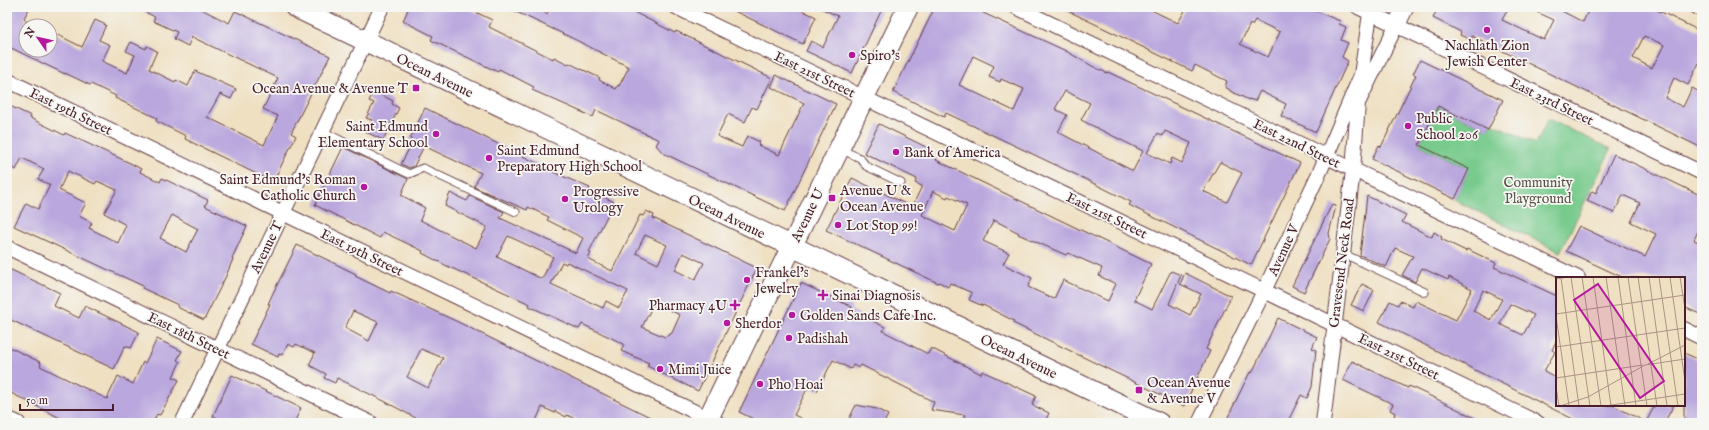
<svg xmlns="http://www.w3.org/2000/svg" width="1709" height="430" font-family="'IM FELL English',serif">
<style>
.green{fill:#78cb8d;stroke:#61755c}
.building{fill:#baa7de;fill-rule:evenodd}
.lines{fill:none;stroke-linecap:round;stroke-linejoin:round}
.service-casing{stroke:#633c42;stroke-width:9}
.minor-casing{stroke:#633c42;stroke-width:16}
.tertiary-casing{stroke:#633c42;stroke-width:19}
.secondary-casing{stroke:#633c42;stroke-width:22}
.service{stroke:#fff;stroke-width:7}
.minor{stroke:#fff;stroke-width:14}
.tertiary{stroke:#fff;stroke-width:17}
.secondary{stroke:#fff;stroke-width:20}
.poi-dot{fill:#b5179e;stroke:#f6f6f2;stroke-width:1.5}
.labels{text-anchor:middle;stroke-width:3.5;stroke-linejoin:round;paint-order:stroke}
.poi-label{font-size:14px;fill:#4a1f2b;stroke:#f6f6f2;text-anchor:start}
.street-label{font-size:14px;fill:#4a1f2b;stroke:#f6f6f2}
.park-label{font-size:14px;fill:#585348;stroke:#f6f6f2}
.inset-road{fill:none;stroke:#ad9386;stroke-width:1}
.view{fill:#b5179e;fill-opacity:0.15;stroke:#b5179e;stroke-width:2}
.inset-edge{fill:none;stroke:#4a1f2b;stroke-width:2}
</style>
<rect width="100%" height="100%" fill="#f6f6f2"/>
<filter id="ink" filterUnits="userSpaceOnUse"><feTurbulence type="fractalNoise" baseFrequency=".025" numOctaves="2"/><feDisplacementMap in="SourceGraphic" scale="8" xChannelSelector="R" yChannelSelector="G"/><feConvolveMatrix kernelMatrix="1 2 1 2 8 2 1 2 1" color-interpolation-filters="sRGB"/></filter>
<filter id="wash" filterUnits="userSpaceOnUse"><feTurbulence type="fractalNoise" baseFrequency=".012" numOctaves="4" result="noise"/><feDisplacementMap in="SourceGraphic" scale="16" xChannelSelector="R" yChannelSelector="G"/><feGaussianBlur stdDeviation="0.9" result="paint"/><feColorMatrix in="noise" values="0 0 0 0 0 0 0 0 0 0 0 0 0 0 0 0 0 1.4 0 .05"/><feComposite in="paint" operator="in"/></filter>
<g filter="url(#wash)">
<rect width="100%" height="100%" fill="#efe0c2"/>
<!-- green -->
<path class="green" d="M1438,106L1488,130L1492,123L1536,144L1548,119L1611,149L1560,252L1454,200L1469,169L1419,145Z"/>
<g id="blocks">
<!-- building -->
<path class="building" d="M10,7H30L24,18L26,20V50H50V31L82,47L95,20L106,25L99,40L110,45L102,61L127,73L135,55L126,51L131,42L146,49L147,46L157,51L149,69L175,82L176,80L188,86L195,71L236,89L231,99L220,94L207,117L264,145L278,116L263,109L278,78L192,37L188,46L174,39L177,32L153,21L155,17L135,7H197L229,23L235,11L330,56L291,133L296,136L273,182L185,139L186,136L156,121L157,118L115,98L116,96L91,84L90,85L65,73V74L7,46V13Z
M409,7H465L492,20L489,27L553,59L554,57L568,64L569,63L600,78L599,80L616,89L618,85L619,86L629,67L572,38L506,7H532L547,14L551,7H624L675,33L676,31L772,78L757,109L752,107L745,122L728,114L717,136L742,147L747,136L760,142L758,145L779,155L804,103L771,87L776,75L836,104L785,211L663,153L656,145L659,140L596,110L593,117L532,90L534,87L499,69L498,72L431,40L433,36L403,21Z
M726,7H795L816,17L803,44Z
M818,7H883L852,73L806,51L811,41L823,47L838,16Z
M935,7H976L982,10L981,12L1064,50L1094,67L1107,73L1108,72L1300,163L1251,265L1147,214L1129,205L1131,202L1081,177L946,113L944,117L893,92ZM973,56L994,66L989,77L1000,82L1001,79L1024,89L1014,111L959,85ZM1065,91L1090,103L1081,120L1143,151L1133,171L1058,132L1067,115L1055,109ZM1165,131L1191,143L1182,163L1172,158L1170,164L1147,153L1158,133L1163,136ZM1220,162L1242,173L1227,202L1203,191Z
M1060,7H1145L1178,23L1187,7H1306L1340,21L1339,24L1346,27L1341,40L1348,43L1342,57L1348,61L1316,132L1281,116L1286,104L1260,91L1255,101L1249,99V100L1230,91V90L1225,87L1227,81L1195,65L1192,71ZM1255,20L1280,32L1268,57L1240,44L1250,24L1252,25Z
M1438,7H1509L1502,20L1544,40L1554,20L1526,7H1554L1583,22L1590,7H1651L1702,32V64L1699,63L1688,85L1674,78L1665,98L1683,107L1692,88L1702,93V148L1472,36L1471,40L1460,35L1461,32L1433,18ZM1644,36L1664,45L1652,68L1633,58Z
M1420,60L1503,100L1488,130L1438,106L1419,145L1469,169L1455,199L1372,159L1379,145L1381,147L1416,75L1413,74Z
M374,91L393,101L392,104L399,108L383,140L366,132L372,120L366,118L374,103L369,101Z
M10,106L31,116L30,118L64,135L65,133L132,164L141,169L140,172L160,182L162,178L208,200L205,206L247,226L232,258L233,259L226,276L204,320L177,307L178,305L142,288L143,286L14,226L26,203L38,209L50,185L38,179L44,169L22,158L16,170L7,165V111ZM68,171L95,184L97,181L117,190L104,213L126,225L118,243L89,228L92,223L79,216L86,203L59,190ZM172,215L198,229L186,252L160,238Z
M425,108L547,168L546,169L590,188L589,190L614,202L589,252L591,253L588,259L612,271L640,215L643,216L646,211L654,215L653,218L757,268L698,391L647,366L649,363L621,351L624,344L582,324L579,329L529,306L530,304L445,265L422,253L423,251L383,232L380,238L315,205L343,147L408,179L401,195L425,208L420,220L476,248L487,227L445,206L450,193L467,201L470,196L504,212L500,218L576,253L583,238L547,220L549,217L528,207L527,210L474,187L481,173L424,146L414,166L409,168L401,164L413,141L410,139ZM645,235L667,245L658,264L636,253ZM508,236L553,257L542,279L497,257ZM683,253L704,263L695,280L675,270ZM562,262L566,264L567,262L628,291L619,308L606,301L603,308L551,284ZM653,305L662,309L663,307L680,315L672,333L665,337L642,327Z
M879,124L928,148L926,154L937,159L936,160L1151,264L1134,300L1152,309L1171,271L1181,275L1169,304L1190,315L1201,294L1180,284L1185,273L1231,296L1206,349L1210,351L1184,406L1013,323L1014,321L983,305V306L969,300L972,293L950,283L948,287L939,282L938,283L826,230L852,178L912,207L922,186L915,183L917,179L864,153ZM933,191L947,198L948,196L967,205L955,231L922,215ZM994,220L1019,233L1018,234L1066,255L1068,253L1102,268L1099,276L1116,284L1108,301L1063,280L1054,299L1028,287L1032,278L1003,264L1009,253L983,241Z
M1614,154L1702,196V222L1694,240L1702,244V315L1684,307V278H1624L1566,251L1579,226L1645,257L1656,234L1631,222L1640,203L1623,195L1614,213L1587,201L1592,191L1596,193Z
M1367,196L1406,215L1402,222L1432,237L1434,232L1442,237L1441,239L1466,251L1467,249L1496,263L1494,267L1557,296V339L1552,350L1555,352L1544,371L1557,378V405H1612L1646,422L1655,405H1674L1664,423H1581L1379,322L1390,301L1398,305L1400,301L1413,307L1416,301L1456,320L1472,289L1449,277L1448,280L1422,268L1415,282L1402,275L1413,256L1395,248L1386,267L1360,255ZM1483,290L1502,299L1491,320L1473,311ZM1510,304L1534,315L1523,335L1500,324Z
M1332,204L1336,206L1329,233L1330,239L1304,292L1292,286Z
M297,245L356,274L355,276L390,293L391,291L458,322L662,423H584L567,415L566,417L555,411V413L542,407L535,423H425L384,401L337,378L335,383L324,378L326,374L309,365L315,353L296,344L294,347L288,344L282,355L279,354L278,357L251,344L270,304H268L273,293ZM353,311L378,322L369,341L345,328ZM421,349L443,358L428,388L407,377Z
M7,268L60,293L54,306L79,318L85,306L139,332L131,348L125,346L114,369L7,318Z
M801,283L852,307L851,310L885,327L883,331L928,354L931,348L981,374L982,371L1036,396L1032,405L1049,413L1044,423H961L965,415L931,410L934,402L861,365L859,368L853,365L851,369L833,360L817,391L808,387L794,415L811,423H762L739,412Z
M1362,284L1374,290L1364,311L1351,305Z
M1278,318L1317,337L1312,348L1316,350L1312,387L1307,398L1301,395L1287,423H1225L1250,372L1252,373Z
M157,339L182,351L177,360L180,362L173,377L179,380L160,415L157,414L153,423H70L7,391V346L40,362L41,363L40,366L107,399L118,376L133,384L143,362L145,363Z
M1684,353L1702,361V423H1684Z
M1352,361L1408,388L1409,386L1443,402L1485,423H1407L1394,416L1395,413L1390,410L1393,404L1343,380Z
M232,375L301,408L294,423H215L218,418L213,416Z
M856,405L877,409L888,415L884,423H847Z"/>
</g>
</g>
<g filter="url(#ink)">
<use href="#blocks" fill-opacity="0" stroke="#633c42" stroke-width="1"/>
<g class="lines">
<defs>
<path id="service" d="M322,131L409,174L423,168L516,212
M840,149L860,158L866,166L901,183
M1342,253L1425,292"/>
<path id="minor" d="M676,7L1538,423
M1016,7L1578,278
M1358,7L1702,173
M1697,7L1702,9
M7,80L718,423
M7,247L371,423
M1684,329L1702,338
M7,418L18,423
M182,423L382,7
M1199,423L1264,291L1321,169L1361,75L1371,7
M1323,423L1353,170L1358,103L1396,26"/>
<path id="tertiary" d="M1396,26L1405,7"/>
<path id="secondary" d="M295,7L1159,423
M706,423L908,7"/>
</defs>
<!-- service casing -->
<use href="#service" class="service-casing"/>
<!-- minor casing -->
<use href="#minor" class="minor-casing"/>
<!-- tertiary casing -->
<use href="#tertiary" class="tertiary-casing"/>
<!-- secondary casing -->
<use href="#secondary" class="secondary-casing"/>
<!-- service -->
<use href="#service" class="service"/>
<!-- minor -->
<use href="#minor" class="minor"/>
<!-- tertiary -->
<use href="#tertiary" class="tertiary"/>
<!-- secondary -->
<use href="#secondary" class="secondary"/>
</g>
</g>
<!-- markers -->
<g class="poi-dot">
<circle cx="1487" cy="30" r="4"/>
<circle cx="852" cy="55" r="4"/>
<rect x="412" y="84" width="8" height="8" rx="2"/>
<circle cx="1408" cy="126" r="4"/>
<circle cx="436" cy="134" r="4"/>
<circle cx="896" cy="152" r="4"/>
<circle cx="489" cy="158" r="4"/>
<circle cx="364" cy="187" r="4"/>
<rect x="828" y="194" width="8" height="8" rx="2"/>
<circle cx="565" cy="199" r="4"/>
<circle cx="838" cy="225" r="4"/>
<circle cx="747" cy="280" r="4"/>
<path d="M821 289h4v4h4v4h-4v4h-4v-4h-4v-4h4z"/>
<path d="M733 299h4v4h4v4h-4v4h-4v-4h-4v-4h4z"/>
<circle cx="792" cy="315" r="4"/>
<circle cx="727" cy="323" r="4"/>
<circle cx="789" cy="338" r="4"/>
<circle cx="660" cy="369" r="4"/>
<circle cx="760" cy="384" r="4"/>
<rect x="1135" y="386" width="8" height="8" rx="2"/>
</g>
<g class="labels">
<!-- poi labels -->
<g class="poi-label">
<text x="1487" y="50" text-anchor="middle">Nachlath Zion<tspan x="1487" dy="16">Jewish Center</tspan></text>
<text x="860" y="60">Spiro's</text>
<text x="408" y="93" text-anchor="end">Ocean Avenue &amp; Avenue T</text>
<text x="1416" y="123">Public<tspan x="1416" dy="16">School 206</tspan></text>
<text x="428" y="131" text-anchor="end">Saint Edmund<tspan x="428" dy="16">Elementary School</tspan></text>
<text x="497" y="155">Saint Edmund<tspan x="497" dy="16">Preparatory High School</tspan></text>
<text x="904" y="157">Bank of America</text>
<text x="356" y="184" text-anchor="end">Saint Edmund's Roman<tspan x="356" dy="16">Catholic Church</tspan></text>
<text x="840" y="195">Avenue U &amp;<tspan x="840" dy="16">Ocean Avenue</tspan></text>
<text x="573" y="196">Progressive<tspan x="573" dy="16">Urology</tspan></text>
<text x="846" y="230">Lot Stop 99!</text>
<text x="755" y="277">Frankel's<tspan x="755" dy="16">Jewelry</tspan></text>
<text x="832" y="300">Sinai Diagnosis</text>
<text x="727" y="310" text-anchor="end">Pharmacy 4U</text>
<text x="800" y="320">Golden Sands Cafe Inc.</text>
<text x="735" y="328">Sherdor</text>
<text x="797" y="343">Padishah</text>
<text x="668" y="374">Mimi Juice</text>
<text x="1147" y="387">Ocean Avenue<tspan x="1147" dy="16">&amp; Avenue V</tspan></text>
<text x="768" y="389">Pho Hoai</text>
</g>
<!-- street labels -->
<g class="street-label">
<text transform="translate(815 74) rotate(26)" y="5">East 21st Street</text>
<text transform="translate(435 75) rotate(26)" y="5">Ocean Avenue</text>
<text transform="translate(1552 101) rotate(26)" y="5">East 23rd Street</text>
<text transform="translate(71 111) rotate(26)" y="5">East 19th Street</text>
<text transform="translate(1297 143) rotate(26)" y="5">East 22nd Street</text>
<text transform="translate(807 215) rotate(-64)" y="5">Avenue U</text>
<text transform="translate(1107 215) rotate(26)" y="5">East 21st Street</text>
<text transform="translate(727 216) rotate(26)" y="5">Ocean Avenue</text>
<text transform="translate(266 247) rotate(-64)" y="5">Avenue T</text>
<text transform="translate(1283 250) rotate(-65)" y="5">Avenue V</text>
<text transform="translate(362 252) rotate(26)" y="5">East 19th Street</text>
<text transform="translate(1341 263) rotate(-83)" y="5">Gravesend Neck Road</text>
<text transform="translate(189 335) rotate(26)" y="5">East 18th Street</text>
<text transform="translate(1019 356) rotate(26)" y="5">Ocean Avenue</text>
<text transform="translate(1399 356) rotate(26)" y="5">East 21st Street</text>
</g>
<!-- park labels -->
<g class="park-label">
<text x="1538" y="187">Community<tspan x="1538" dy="16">Playground</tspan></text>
</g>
</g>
<!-- overview -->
<g transform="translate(1556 277)">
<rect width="129" height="129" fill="#efe0c2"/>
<path class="inset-road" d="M15,0L34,129M26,0L45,129M37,0L55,129M50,0L69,129M62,0L80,129M72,0L91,129M82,0L101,129M93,0L111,129M103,0L122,129M114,0L129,104M124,0L129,32M5,1L23,129M0,2L13,0M0,37L129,18M0,39L13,129M0,70L129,51M92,87L129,68M0,101L87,88M0,110L3,129M4,129L32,120L89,88L129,82M49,129L129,117"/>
<path class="view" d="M42,7L108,104L84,121L18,23Z"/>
<rect width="129" height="129" class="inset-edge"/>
</g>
<!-- margin -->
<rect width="1709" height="430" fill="none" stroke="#f6f6f2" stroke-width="24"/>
<!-- north arrow -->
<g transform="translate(38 38) rotate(304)"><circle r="19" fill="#f6f6f2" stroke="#b1a0a2"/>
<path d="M0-3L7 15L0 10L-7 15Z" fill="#b5179e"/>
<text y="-6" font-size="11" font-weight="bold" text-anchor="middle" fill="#4a1f2b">N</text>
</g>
<!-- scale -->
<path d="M20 404v6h93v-6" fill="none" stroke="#4a1f2b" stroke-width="2"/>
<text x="26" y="404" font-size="12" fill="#4a1f2b" stroke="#f6f6f2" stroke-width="3" paint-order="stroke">50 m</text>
</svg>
